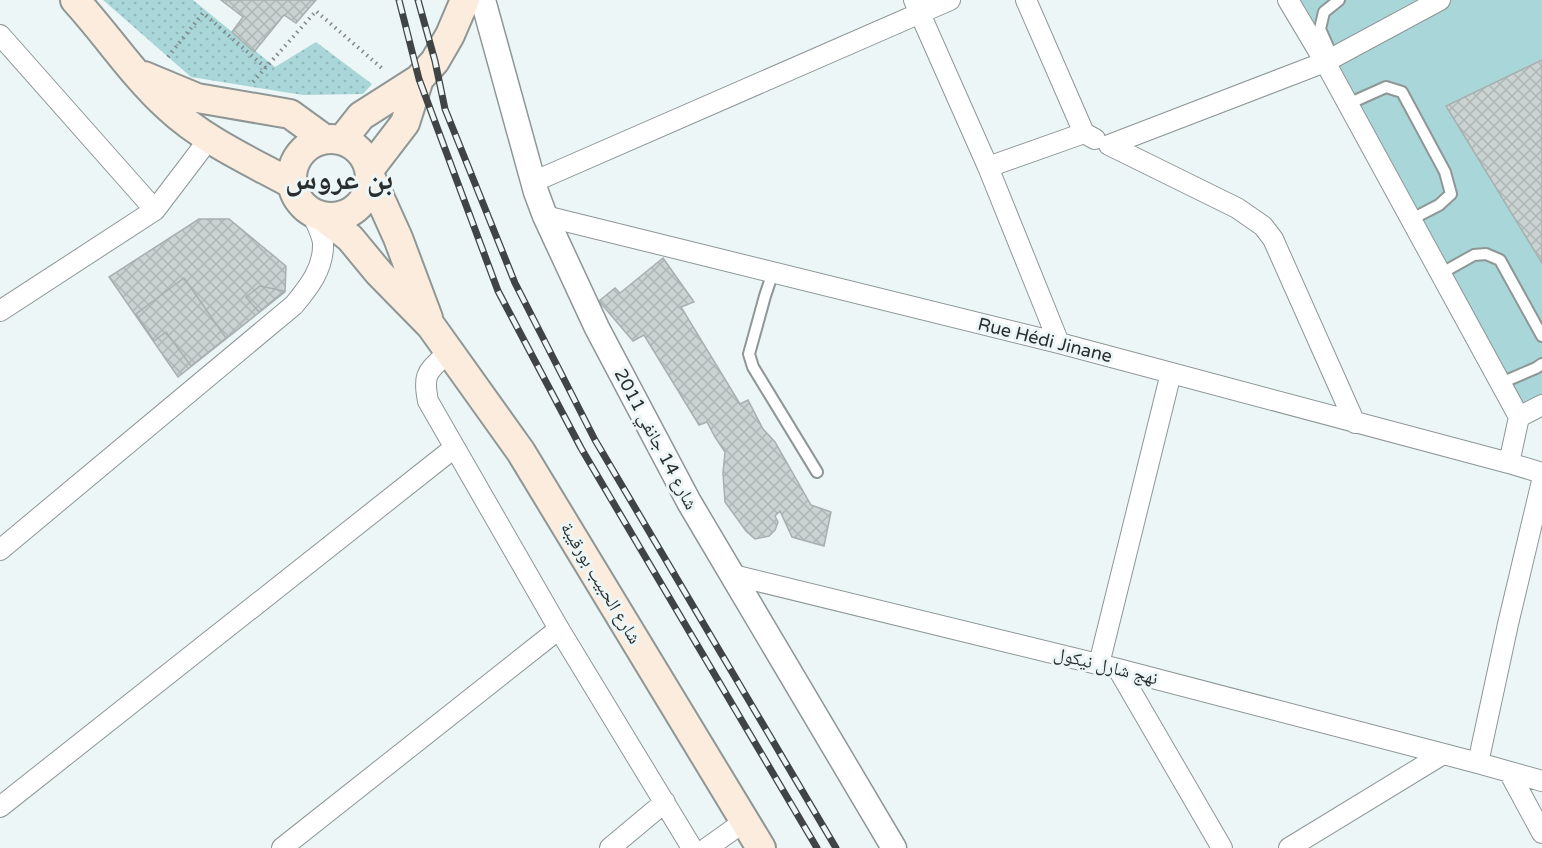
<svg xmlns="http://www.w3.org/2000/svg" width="1542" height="848" font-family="'Varela Round','Noto Naskh Arabic',sans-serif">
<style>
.grass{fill:url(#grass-dots)}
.pitch{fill:#a9d6d8}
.building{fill:url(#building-cross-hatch);stroke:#a7afaf;stroke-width:1.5;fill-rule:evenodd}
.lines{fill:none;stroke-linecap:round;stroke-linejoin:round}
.service-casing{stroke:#8e9696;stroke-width:14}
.minor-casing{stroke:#8e9696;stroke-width:22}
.tertiary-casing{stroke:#8e9696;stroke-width:27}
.secondary-casing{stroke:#8e9696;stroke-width:32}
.path{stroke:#818888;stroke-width:4;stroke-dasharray:1.5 4.5;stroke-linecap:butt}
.service{stroke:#fff;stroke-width:10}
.minor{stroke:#fff;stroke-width:20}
.tertiary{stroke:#fff;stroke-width:24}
.secondary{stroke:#fcecdd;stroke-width:28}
.rail-casing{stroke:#404444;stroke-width:7}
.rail{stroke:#edf6f6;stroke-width:4.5;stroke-dasharray:14;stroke-linecap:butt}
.labels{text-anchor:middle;stroke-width:6;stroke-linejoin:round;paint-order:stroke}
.street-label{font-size:18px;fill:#292d2d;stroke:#edf6f6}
.town-label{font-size:30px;font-weight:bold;fill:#292d2d;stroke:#edf6f6}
</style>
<defs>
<pattern id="grass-dots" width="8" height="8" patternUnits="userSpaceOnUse" patternTransform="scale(1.5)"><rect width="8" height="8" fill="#a9d6d8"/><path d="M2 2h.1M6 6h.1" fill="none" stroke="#91b8ba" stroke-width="1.8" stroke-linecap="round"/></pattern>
<pattern id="building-cross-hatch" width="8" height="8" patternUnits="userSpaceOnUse" patternTransform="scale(1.5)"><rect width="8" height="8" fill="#cad2d2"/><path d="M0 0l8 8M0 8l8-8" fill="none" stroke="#aeb5b5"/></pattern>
</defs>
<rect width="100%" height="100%" fill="#edf6f6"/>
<!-- grass -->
<path class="grass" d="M103,0H193L275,67L316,42L372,84L363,94L303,95L191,77Z"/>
<!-- pitch -->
<path class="pitch" d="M1288,0H1542V398L1514,412Z"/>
<!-- building -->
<path class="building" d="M221,0H316L296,23L284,15L254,52L232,32L243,17Z
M1542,60V263L1446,106Z
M199,219H229L286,266L285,292L178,377L109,277ZM184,278L226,338L191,366L166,332L154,341L136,314ZM260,286L284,291L259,312L246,297Z
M663,258L694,302L681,307L740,404L748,400L763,429L775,442L811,505L831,512L824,546L792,537L780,511L775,516L778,522L775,530L769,536L755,539L746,531L725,502L723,473L725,452L715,437L707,422L699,425L644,335L633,341L599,301L615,288L620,293Z
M184,278L226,338L191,366L166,332L154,341L136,314Z
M260,286L284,291L259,312L246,297Z"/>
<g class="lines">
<defs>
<path id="service" d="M1333,58L1320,29L1324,12L1339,0
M1348,104L1386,87L1402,92L1445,172L1451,194L1439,205L1410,220
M773,272L765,296L749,354L753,367L817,472
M1440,274L1474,255L1486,254L1500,260L1542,336
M1501,383L1536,368L1542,364"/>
<path id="minor" d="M914,0L988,167L1059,343
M1026,0L1084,133
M1288,0L1325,62L1519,417
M0,35L155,210
M988,167L1084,133L1095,139
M533,182L950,0
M545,216L1059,343L1509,463L1542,473
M0,311L155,210L209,139
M449,351C429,372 422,371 428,401L559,629L692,848
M1355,423L1273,239L1263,226L1237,208L1109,145L1325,62L1440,0
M1509,463L1519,417L1542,405
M0,550L294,305C309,287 324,268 323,243C322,233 315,221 311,212
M733,575L1118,669L1478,763L1542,781
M1099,664L1171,373
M1118,669L1222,848
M1478,763L1508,624L1542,481
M1509,772L1542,833
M0,807L454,448
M282,848L559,629
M610,848L665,802
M707,848L745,821
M1289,848L1443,754"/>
<path id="tertiary" d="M483,0L536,192L545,216L597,328L689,502L894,848"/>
<path id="secondary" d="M75,0C107,35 133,75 168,107C203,140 250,161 292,184
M144,76L197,98L290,114L323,138
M292 178a39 39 0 1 1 78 0a39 39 0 1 1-78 0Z
M342,140L361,116L419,79L435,61L450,35L465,0
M369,170L405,123L419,79
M370,176L398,238L428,318
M322,216L350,238L379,273L431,326L521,452L761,848"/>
</defs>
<!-- service casing -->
<use href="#service" class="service-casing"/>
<!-- minor casing -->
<use href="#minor" class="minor-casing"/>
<!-- tertiary casing -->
<use href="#tertiary" class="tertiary-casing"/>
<!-- secondary casing -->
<use href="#secondary" class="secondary-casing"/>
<!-- path -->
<path class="path" d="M168,57L203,13L266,68
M253,82L316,11L384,70"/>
<!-- service -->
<use href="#service" class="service"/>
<!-- minor -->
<use href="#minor" class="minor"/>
<!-- tertiary -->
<use href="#tertiary" class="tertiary"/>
<!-- secondary -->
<use href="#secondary" class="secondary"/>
<defs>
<path id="rail" d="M399,0L419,79L498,291L581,448L817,848
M418,0L435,61L445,109L515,283L595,440L836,848"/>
</defs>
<!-- rail casing -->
<use href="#rail" class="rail-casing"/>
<!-- rail -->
<use href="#rail" class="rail"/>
</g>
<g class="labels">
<!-- street labels -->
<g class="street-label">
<text transform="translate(1045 340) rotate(14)" y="6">Rue Hédi Jinane</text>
<text transform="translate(656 439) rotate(62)" y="6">شارع 14 جانفي 2011</text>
<text transform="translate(601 583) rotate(59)" y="6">شارع الحبيب بورقيبة</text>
<text transform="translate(1106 666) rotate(14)" y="6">نهج شارل نيكول</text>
</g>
<!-- town labels -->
<g class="town-label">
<text x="339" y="189">بن عروس</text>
</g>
</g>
</svg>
